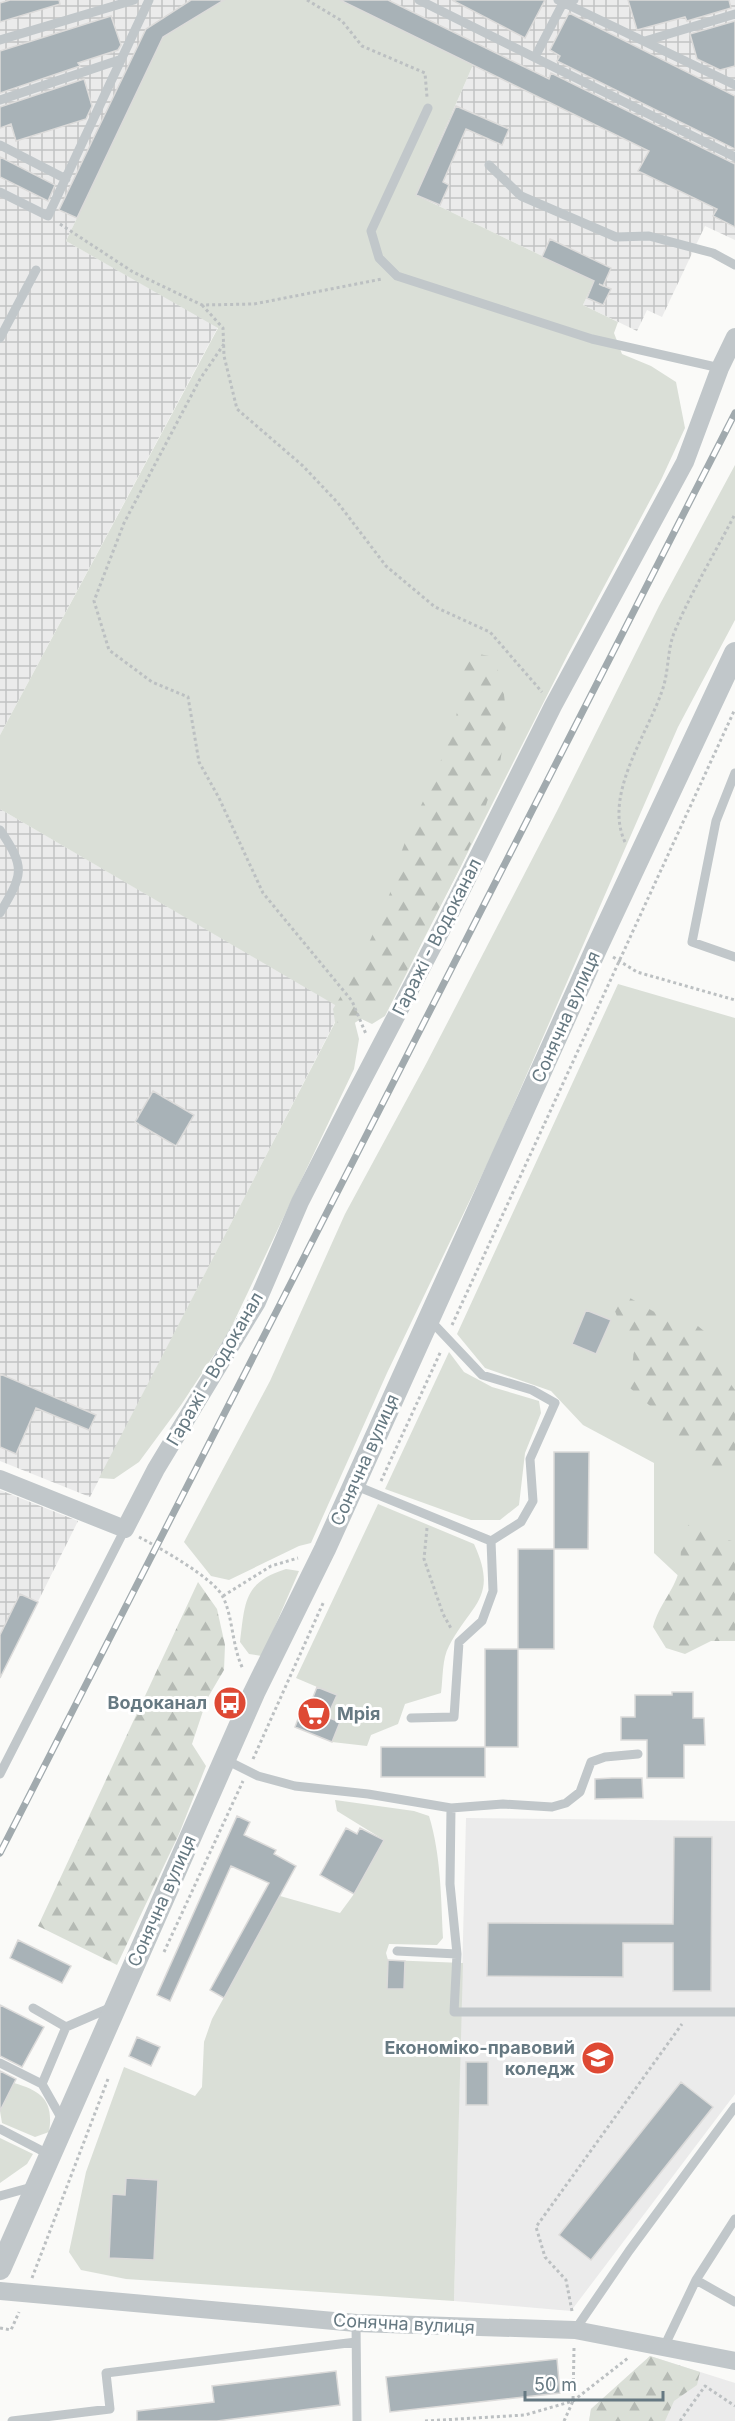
<svg xmlns="http://www.w3.org/2000/svg" width="735" height="2421" font-family="Inter,sans-serif">
<style>
.built{fill:#ebebeb}
.industrial{fill:url(#industrial-grid)}
.grass{fill:#dadfd7}
.forest{fill:url(#forest-firs)}
.building{fill:#a8b2b7;stroke:#dcdbda;stroke-width:1.5}
.lines{fill:none;stroke-linecap:round;stroke-linejoin:round}
.path{stroke:#bcc0c2;stroke-width:3;stroke-dasharray:3 3;stroke-linecap:butt}
.service{stroke:#c1c7ca;stroke-width:9}
.minor{stroke:#c1c7ca;stroke-width:18}
.tertiary{stroke:#c1c7ca;stroke-width:22}
.rail-casing{stroke:#a1aaae;stroke-width:7}
.rail{stroke:#fff;stroke-width:4.5;stroke-dasharray:14;stroke-linecap:butt}
.labels{text-anchor:middle;stroke-width:6;stroke-linejoin:round;paint-order:stroke}
.street-label{font-size:18px;fill:#667982;stroke:#fff}
.poi-label{font-size:18px;font-weight:bold;fill:#667982;stroke:#fff;text-anchor:end}
</style>
<defs>
<pattern id="industrial-grid" width="8" height="8" patternUnits="userSpaceOnUse" patternTransform="scale(1.5)"><rect width="8" height="8" fill="#ebebeb"/><path d="M0 4h8M4 0v8" fill="none" stroke="#c2c3c4"/></pattern>
<pattern id="forest-firs" width="22" height="20" patternUnits="userSpaceOnUse" patternTransform="scale(1.5)"><rect width="22" height="20" fill="#dadfd7"/><path d="M5 1l3.5 6h-7zM16 11l3.5 6h-7z" fill="#b5bab4"/></pattern>
</defs>
<rect width="100%" height="100%" fill="#fafaf8"/>
<!-- built -->
<path class="built" d="M466,1818L735,1821V2094L571,2311L454,2301Z
M650,2356L735,2383V2421H589L591,2409Z"/>
<!-- industrial -->
<path class="industrial" d="M0,0H224L163,37L66,241L218,327L0,735Z
M341,0H735V240L705,226L662,317L647,310L637,331L583,305L594,281L416,195L473,65Z
M0,809L342,1008L90,1497L0,1461Z
M0,1490L78,1521L0,1678Z"/>
<!-- grass -->
<path class="grass" d="M224,0H341L473,65L416,195L594,281L583,305L618,322L614,333L622,354L651,366L676,382L685,428L661,480L568,654L385,1016L372,1024L353,1015L359,1039L354,1069L229,1332L181,1405L139,1462L114,1479L99,1478L342,1009L0,809V735L218,328L66,241L163,37Z
M735,465V620L678,727L493,1152L387,1373L311,1543L299,1546L229,1580L211,1576L184,1542L270,1381L345,1214L426,1064L557,811L659,606Z
M618,984L735,1018V1629L654,1553V1463L583,1425L551,1391L485,1368L457,1334Z
M449,1352L464,1372L492,1387L539,1401L541,1413L525,1453L519,1505L500,1520H471L385,1489Z
M378,1504L474,1544C499,1598 471,1604 449,1646C442,1658 443,1679 441,1693L405,1704L398,1724L371,1735L367,1746L332,1742L340,1722L327,1717L336,1695L296,1678Z
M286,1569L299,1571L262,1656L249,1654L240,1642C245,1602 244,1582 286,1569Z
M335,1800L414,1811L429,1816C441,1855 441,1898 443,1938L437,1945L389,1944L386,1953L388,1960L463,1963L454,2301L126,2279L81,2270L69,2252L86,2172L124,2067L195,2096L202,2087L204,2042L212,2019L280,1896L340,1913L354,1894L384,1840L337,1811Z
M14,2083C42,2091 54,2101 49,2132L35,2137L2,2123L0,2111Z
M0,2138L33,2154L27,2164L0,2183Z"/>
<!-- forest -->
<path class="forest" d="M469,652L494,657L503,687L507,719L500,763L479,826L461,866L392,999L353,1024L335,1022L333,1009C356,973 374,934 390,893C394,881 396,866 401,853C419,802 472,715 460,662Z
M623,1294L658,1314L688,1318L704,1331L708,1353L735,1390V1468L716,1470L678,1451L659,1414L630,1388L634,1349L623,1333L615,1311Z
M698,1515L719,1537L735,1542V1641H711L685,1654L666,1648L653,1627C659,1604 673,1593 679,1571C682,1560 680,1545 681,1533Z
M198,1582L217,1609L225,1645L224,1670L207,1699L192,1744L206,1766L179,1834L117,1965L38,1926Z
M650,2356L700,2372L697,2385L674,2401L665,2421H589L591,2409Z"/>
<!-- building -->
<path class="building" d="M10,0H59L60,4L0,22V3Z
M191,0H224L163,37L77,218L59,210L146,29Z
M340,0H388L549,79L551,73L735,164V227L713,216L717,209L638,171L649,151Z
M452,0H545L525,38Z
M628,0H729L731,8L687,21L685,17L637,30Z
M569,13L735,96V149L557,61L560,56L550,50Z
M111,16L121,45L118,50L78,63L80,66L0,93V51Z
M735,21V66L720,70L697,59L690,34Z
M84,79L92,106L86,119L16,141L11,124L0,128V107Z
M456,106L509,129L502,145L466,129L443,182L449,185L440,205L416,195Z
M0,157L55,185L48,201L0,177Z
M550,239L611,268L603,286L599,284L611,289L603,305L587,298L594,281L542,257Z
M153,1091L194,1115L176,1146L135,1122Z
M586,1310L611,1320L596,1354L572,1344Z
M0,1374L96,1415L89,1430L36,1408L16,1454L0,1447Z
M554,1452H589L588,1549H554Z
M518,1549H554V1649H518Z
M20,1594L38,1602L0,1678V1635Z
M485,1649H518V1747H485Z
M317,1687L337,1695L327,1717L340,1722L332,1742L295,1727L302,1708L308,1710Z
M672,1692H693V1718H704L705,1745H684V1778H647V1740H621V1717H635V1695H672Z
M381,1747H485V1777H381Z
M612,1778H642L643,1798L595,1799V1779Z
M237,1816L250,1822L244,1835L276,1850L274,1854L296,1866L224,1998L210,1990L269,1883L231,1866L170,2001L157,1995Z
M346,1828L357,1834L360,1828L384,1840L354,1894L320,1875Z
M674,1837H712L711,1991H673V1943H623V1977L487,1976L488,1923L673,1924Z
M18,1940L71,1966L62,1983L10,1958Z
M388,1960L405,1961L404,1989H387Z
M0,2005L44,2027L22,2067L0,2056Z
M137,2037L160,2047L151,2066L129,2056Z
M466,2062H488V2105H466Z
M0,2071L16,2079L0,2111Z
M681,2082L713,2107L591,2260L559,2235Z
M126,2178L158,2180L154,2260L109,2258L112,2194L125,2195Z
M557,2359L560,2393L390,2412L386,2377Z
M336,2371L340,2405L217,2421H137V2411L214,2402L212,2386Z"/>
<g class="lines">
<!-- path -->
<path class="path" d="M307,0L342,21L362,46L425,73L427,97
M60,224L133,272L202,305L254,304L382,279
M202,305L223,328L224,356L237,409L303,466L338,503L386,566L435,607L490,632L542,692
M224,344L200,379L124,523L94,601L109,650L152,682L188,697L199,762L219,798L263,893L352,1001L366,1034
M625,842C603,795 647,735 662,691C669,672 667,651 674,633C691,592 715,553 735,514
M613,957L637,972L735,1000
M452,1325L735,709
M381,1481L441,1351
M427,1528L424,1559L443,1614L452,1630
M139,1537C158,1547 214,1578 223,1597C233,1617 232,1647 243,1669
M223,1596L271,1566L298,1558
M253,1759L324,1601
M164,1952L243,1781
M32,2278L108,2079
M572,2311L566,2280L545,2257L536,2227L682,2024
M0,2328L11,2330L19,2312
M425,2421L525,2415L573,2401L628,2358
M564,2421L573,2401L574,2348
M680,2421L705,2386L735,2406"/>
<!-- service -->
<path class="service" d="M419,0L735,157
M558,0L735,85
M0,40L134,0
M645,41L735,14
M535,57L563,3L574,0
M0,100L119,60
M428,108L371,231L379,258L397,276L592,339L720,368
M0,145L66,179
M489,165L521,196L616,237L649,236L713,253L735,265
M0,192L48,216L149,0
M0,338L36,270
M735,773L716,821L692,942L735,957
M0,830C26,868 23,874 0,913
M429,1319L482,1375L532,1390L555,1403L530,1459L533,1501L521,1522L491,1541
M354,1485L491,1541L493,1591L482,1621L459,1642L454,1717L411,1718
M226,1760L258,1776L295,1786L368,1794L451,1808L503,1804L552,1807L566,1803L580,1792L591,1762L605,1757L638,1754
M0,1774L125,1529
M397,1951L457,1954L450,1884L451,1808
M457,1954L454,2012H735
M33,2008L66,2027
M0,2063L42,2084
M63,2121L42,2084L66,2027L112,2007
M0,2129L50,2155
M0,2196L32,2187
M696,2280L735,2302
M356,2323L357,2421
M575,2330L629,2251L735,2107
M664,2347L696,2280L735,2219
M12,2421L110,2409L106,2373L356,2342"/>
<!-- minor -->
<path class="minor" d="M0,1479L125,1529L156,1469L257,1302L300,1202L350,1104L446,921L553,706L685,462L720,368L735,337
M0,2291L356,2323L575,2330L735,2361"/>
<!-- tertiary -->
<path class="tertiary" d="M0,2269L254,1693L325,1549L597,947L735,653"/>
<defs>
<path id="rail" d="M0,1853L735,413"/>
</defs>
<!-- rail casing -->
<use href="#rail" class="rail-casing"/>
<!-- rail -->
<use href="#rail" class="rail"/>
</g>
<!-- icons -->
<defs>
<symbol id="bus-disc" viewBox="-11 -11 22 22"><circle r="9.5" fill="#de4934" stroke="#fff"/><path d="M-5-6H5V4H4V6H2V4H-2V6H-4V4H-5ZM-3.5-4V0h7V-4ZM-3.5 1.2v1.5H-2V1.2ZM2 1.2v1.5H3.5V1.2Z" fill="#fff"/></symbol>
<symbol id="supermarket-disc" viewBox="-11 -11 22 22"><circle r="9.5" fill="#de4934" stroke="#fff"/><path d="M-6-5.5h2.5l.6 2H6L4.5 2H-2.5L-4.4-4H-6ZM-1.5 3.2a1.3 1.3 0 1 0 .1 0ZM3 3.2a1.3 1.3 0 1 0 .1 0Z" fill="#fff"/></symbol>
<symbol id="university-disc" viewBox="-11 -11 22 22"><circle r="9.5" fill="#de4934" stroke="#fff"/><path d="M0-5L7-2L0 1L-7-2ZM-4 1L0 2.5L4 1V4Q0 6-4 4Z" fill="#fff"/></symbol>
</defs>
<g fill-rule="evenodd">
<use href="#bus-disc" x="211" y="1684" width="38" height="38"/>
<use href="#supermarket-disc" x="295" y="1695" width="38" height="38"/>
<use href="#university-disc" x="579" y="2039" width="38" height="38"/>
</g>
<g class="labels">
<!-- street labels -->
<g class="street-label">
<text transform="translate(437 937) rotate(-63)" y="6">Гаражі - Водоканал</text>
<text transform="translate(566 1017) rotate(-66)" y="6">Сонячна вулиця</text>
<text transform="translate(215 1369) rotate(-60)" y="6">Гаражі - Водоканал</text>
<text transform="translate(365 1460) rotate(-66)" y="6">Сонячна вулиця</text>
<text transform="translate(162 1901) rotate(-66)" y="6">Сонячна вулиця</text>
<text transform="translate(404 2324) rotate(3)" y="6">Сонячна вулиця</text>
</g>
<!-- poi labels -->
<g class="poi-label">
<text x="207" y="1709">Водоканал</text>
<text x="337" y="1720" text-anchor="start">Мрія</text>
<text x="575" y="2054">Економіко-правовий<tspan x="575" dy="21">коледж</tspan></text>
</g>
</g>
<!-- scale -->
<path d="M525 2391v9h138v-9" fill="none" stroke="#667982" stroke-width="3"/>
<text x="534" y="2391" font-size="18" fill="#667982" stroke="#ffffff" stroke-width="4.5" paint-order="stroke">50 m</text>
</svg>
